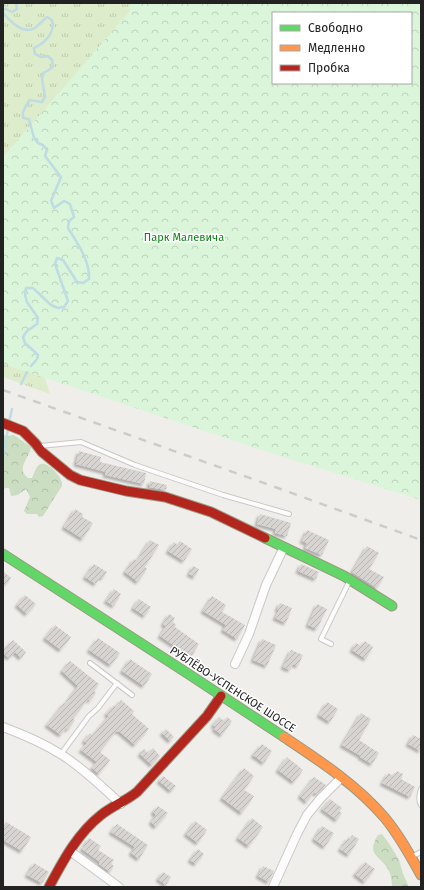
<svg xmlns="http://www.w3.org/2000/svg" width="424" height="890" font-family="'Fira Sans',sans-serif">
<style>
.grass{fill:url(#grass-tufts)}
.forest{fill:url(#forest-crowns)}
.park{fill:url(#park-crowns);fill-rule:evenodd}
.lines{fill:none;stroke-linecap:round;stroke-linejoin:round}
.stream{stroke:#bfdbe3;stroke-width:2.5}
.building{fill:url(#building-hatch);filter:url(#shadow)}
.lane-casing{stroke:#c9c8c7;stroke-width:6}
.street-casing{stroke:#c9c8c7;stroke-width:10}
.fast-casing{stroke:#999a82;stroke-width:11}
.slow-casing{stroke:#999a82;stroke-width:11}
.jam-casing{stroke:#999a82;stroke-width:11}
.lane{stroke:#fdfcfc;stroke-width:4}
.street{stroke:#fdfcfc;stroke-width:8}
.fast{stroke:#63d668;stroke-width:9}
.slow{stroke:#ff974d;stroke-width:9}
.jam{stroke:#b3261e;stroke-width:9}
.rail{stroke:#ccc;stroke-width:2.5;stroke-dasharray:8 8;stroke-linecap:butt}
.labels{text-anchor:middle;stroke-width:3;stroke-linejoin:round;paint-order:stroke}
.park-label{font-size:11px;fill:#0c8416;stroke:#fff}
.street-label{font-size:11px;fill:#222;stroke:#fff}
</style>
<defs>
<pattern id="grass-tufts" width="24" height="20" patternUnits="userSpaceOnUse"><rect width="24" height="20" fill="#ddeccb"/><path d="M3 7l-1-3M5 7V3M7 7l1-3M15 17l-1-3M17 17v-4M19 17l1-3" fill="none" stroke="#bdcaae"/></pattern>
<pattern id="forest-crowns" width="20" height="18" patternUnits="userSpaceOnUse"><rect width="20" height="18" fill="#cbdec1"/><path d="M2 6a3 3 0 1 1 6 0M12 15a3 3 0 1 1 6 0" fill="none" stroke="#aebea6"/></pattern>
<pattern id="park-crowns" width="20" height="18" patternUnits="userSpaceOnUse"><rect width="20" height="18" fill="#daf5da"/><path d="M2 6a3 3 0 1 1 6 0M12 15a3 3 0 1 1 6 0" fill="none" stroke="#bbd2bb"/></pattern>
<pattern id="building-hatch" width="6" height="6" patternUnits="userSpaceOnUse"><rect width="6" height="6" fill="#d7d4d2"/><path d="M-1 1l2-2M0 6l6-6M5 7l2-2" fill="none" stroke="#b8b6b4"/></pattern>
<filter id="shadow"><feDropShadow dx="-2.5" dy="2.5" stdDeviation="1" flood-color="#0004"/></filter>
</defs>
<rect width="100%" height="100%" fill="#f0eeeb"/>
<!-- grass -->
<path class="grass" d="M3,3H142L42,140L44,375L50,394L3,377Z"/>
<!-- forest -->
<path class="forest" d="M3,435L6,436L14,435L31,447C30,458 15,468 28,478H32C34,474 36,465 41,464C47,462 59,474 61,480C62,482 62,483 62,486L43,516L39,517L37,514H27L24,511L30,497L26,489C20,493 19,496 11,496L9,488H5L3,490Z
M382,834L390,845L399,860L403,874L409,887H392C392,881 391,876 389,871C381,855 365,856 378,835Z"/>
<!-- park -->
<path class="park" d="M130,3H421V500L258,449L3,364V157L130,11ZM273,13H411V83H273Z"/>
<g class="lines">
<!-- stream -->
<path class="stream" d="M3,10L6,9L12,12L17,9L16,3
M3,13C10,21 23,35 35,28C39,25 43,20 47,17L52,20C55,33 45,43 34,48L35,54L41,57L48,56L52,60L53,66L49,70L43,73L42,79L45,97L42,102L29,100L23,112V118L29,119L34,138L38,143L43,145L47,150L45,156L61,177L51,201L54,208L64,201L70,204L74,217L69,221L68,228C77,243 90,260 89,279L83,283L77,282L63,260L57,258L55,264L68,301L64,307L58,308L51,305L33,288H26L25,295L27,302L38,318L37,324L27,331L23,337L25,343L38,355L37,359L31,366
M21,384L27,372
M9,422L12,409
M3,456L8,429"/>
</g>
<!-- building -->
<path class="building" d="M79,451L101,457L100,462L146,473L144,484L105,475L106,472L76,464Z
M150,481L167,485L166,490L149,487Z
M75,509L83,514L82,517L93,523L83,539L64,527Z
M260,514L291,523L287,536L275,533L276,529L257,524Z
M307,530L329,540L322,555L305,548L307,543L302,541Z
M150,540L159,545L145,567L147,569L138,582L125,572L134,559L137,561Z
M180,541L192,549L184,561L168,551L174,542L177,545Z
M367,546L379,553L369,569L384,577L377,588L352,572Z
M94,564L107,572L103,578L100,577L96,584L85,577Z
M301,564L319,572L316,579L298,571Z
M193,566L199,569L195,577L189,574Z
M3,571L11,578L3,588Z
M114,589L121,594L114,606L106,601Z
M25,595L36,604L27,614L17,605Z
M212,596L226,605L222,612L245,625L237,639L223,630L226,625L203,611Z
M139,599L151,607L145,616L133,608Z
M280,603L292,608L286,623L275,618L279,610L277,609Z
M317,604L327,609L317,629L308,625Z
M169,614L175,618L173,622L176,625L175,627L199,644L191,657L160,636L166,626L163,624Z
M55,625L71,637L61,650L45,638Z
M98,638L120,653L111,665L89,650Z
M262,639L276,645L267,666L253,660Z
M13,640L26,652L21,658L15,652L9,658L3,653V651Z
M365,641L373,647L366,659L352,650L356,643L361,646Z
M291,650L303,655L298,666L293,664L290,670L283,667Z
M130,659L152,674L144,686L122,671Z
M70,661L99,684L94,691L96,693L90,701L88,699L73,719L75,720L68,730L66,728L61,735L47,725L64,703L65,704L78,686L62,671Z
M121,700L134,711L132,714L149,729L135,745L119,731L117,732L116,731L100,752L110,760L99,774L92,768L97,762L81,750L87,743L84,741L90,733L93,735L109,716L106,714L114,705L116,707Z
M327,702L338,709L330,722L319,715Z
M361,713L371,719L359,740L379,753L372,764L360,757L361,756L342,745Z
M219,717L224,721L227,717L232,721L222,735L214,729L216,727L213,725Z
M166,729L174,737L170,741L162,733Z
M413,735L421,739V751L408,744Z
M262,744L272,751L264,763L253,755Z
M153,748L160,756L152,765L140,754L144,749L148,753Z
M287,757L303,770L294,782L278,770Z
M244,768L254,776L244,790L254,796L242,813L222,798Z
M397,771L403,774L401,779L415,787L410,797L382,783L388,773L394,776Z
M163,776L176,786L171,791L159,781Z
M314,777L326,785L317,794L314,792L307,802L300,796Z
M330,799L342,808L339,811L342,813L337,820L322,809Z
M158,806L168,813L156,827L151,822L156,815L153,812Z
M252,818L263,827L249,846L238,838Z
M195,821L207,830L198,843L186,834Z
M6,822L31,837L22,851L3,840V827Z
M117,824L148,845L139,859L131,853L135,847L111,832Z
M322,826L334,833L325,847L314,839Z
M352,835L359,839L349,855L340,849L348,838L350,839Z
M89,838L101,846L98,850L114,860L111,864L114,866L110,872L99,864L100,862L82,849Z
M198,849L204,854L196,864L190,860Z
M365,862L375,869L365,882L355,874Z
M34,863L49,872L42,883L27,875Z
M263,866L274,871L269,882L258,876Z
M163,872L171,877L166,885L158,879Z"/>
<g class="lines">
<defs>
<path id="lane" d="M40,446L81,442L135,465L223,495L289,514
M331,644L321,639L350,580
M90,663L132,695
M61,754L89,716L98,708L117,683
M421,789C419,795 418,800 421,805
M413,856L421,852"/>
<path id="street" d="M235,664L249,634L266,585L284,547
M3,727C22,734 45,744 62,755C83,768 102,787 121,804
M70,851L119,887
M273,887L297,834L307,815L320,799L341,778"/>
<path id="fast" d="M265,538L344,576L392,606
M3,554L190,675L284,737"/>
<path id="slow" d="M284,737C320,761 357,785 385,818C399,835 410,855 421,875"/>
<path id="jam" d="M3,423L23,431L35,443L42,452L70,475L80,480L126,491L165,497L211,512L265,538
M49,887C63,861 77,834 101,815C112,806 126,801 137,792L207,716L221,696"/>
</defs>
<!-- lane casing -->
<use href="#lane" class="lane-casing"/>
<!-- street casing -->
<use href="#street" class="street-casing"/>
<!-- fast casing -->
<use href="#fast" class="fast-casing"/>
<!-- slow casing -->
<use href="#slow" class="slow-casing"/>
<!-- jam casing -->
<use href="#jam" class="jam-casing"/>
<!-- lane -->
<use href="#lane" class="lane"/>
<!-- street -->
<use href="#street" class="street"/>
<!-- fast -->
<use href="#fast" class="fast"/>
<!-- slow -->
<use href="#slow" class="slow"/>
<!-- jam -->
<use href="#jam" class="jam"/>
<!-- rail -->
<path class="rail" d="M3,390L275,487L421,540"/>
</g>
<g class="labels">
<!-- park labels -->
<g class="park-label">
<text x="184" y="241">Парк Малевича</text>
</g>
<!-- street labels -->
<g class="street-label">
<text transform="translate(233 689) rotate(33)" y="4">РУБЛЁВО-УСПЕНСКОЕ ШОССЕ</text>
</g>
</g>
<!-- border -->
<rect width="424" height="890" fill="none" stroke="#222222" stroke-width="8"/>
<!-- legend -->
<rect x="272" y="12" width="140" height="72" fill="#ffffff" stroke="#a7a7a7"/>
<rect x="280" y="25" width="20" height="6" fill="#63d668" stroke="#a7a7a7"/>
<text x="308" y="32" font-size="12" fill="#222222">Свободно</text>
<rect x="280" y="45" width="20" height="6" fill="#ff974d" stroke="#a7a7a7"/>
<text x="308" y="52" font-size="12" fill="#222222">Медленно</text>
<rect x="280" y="65" width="20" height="6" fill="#b3261e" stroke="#a7a7a7"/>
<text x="308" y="72" font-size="12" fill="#222222">Пробка</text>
</svg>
